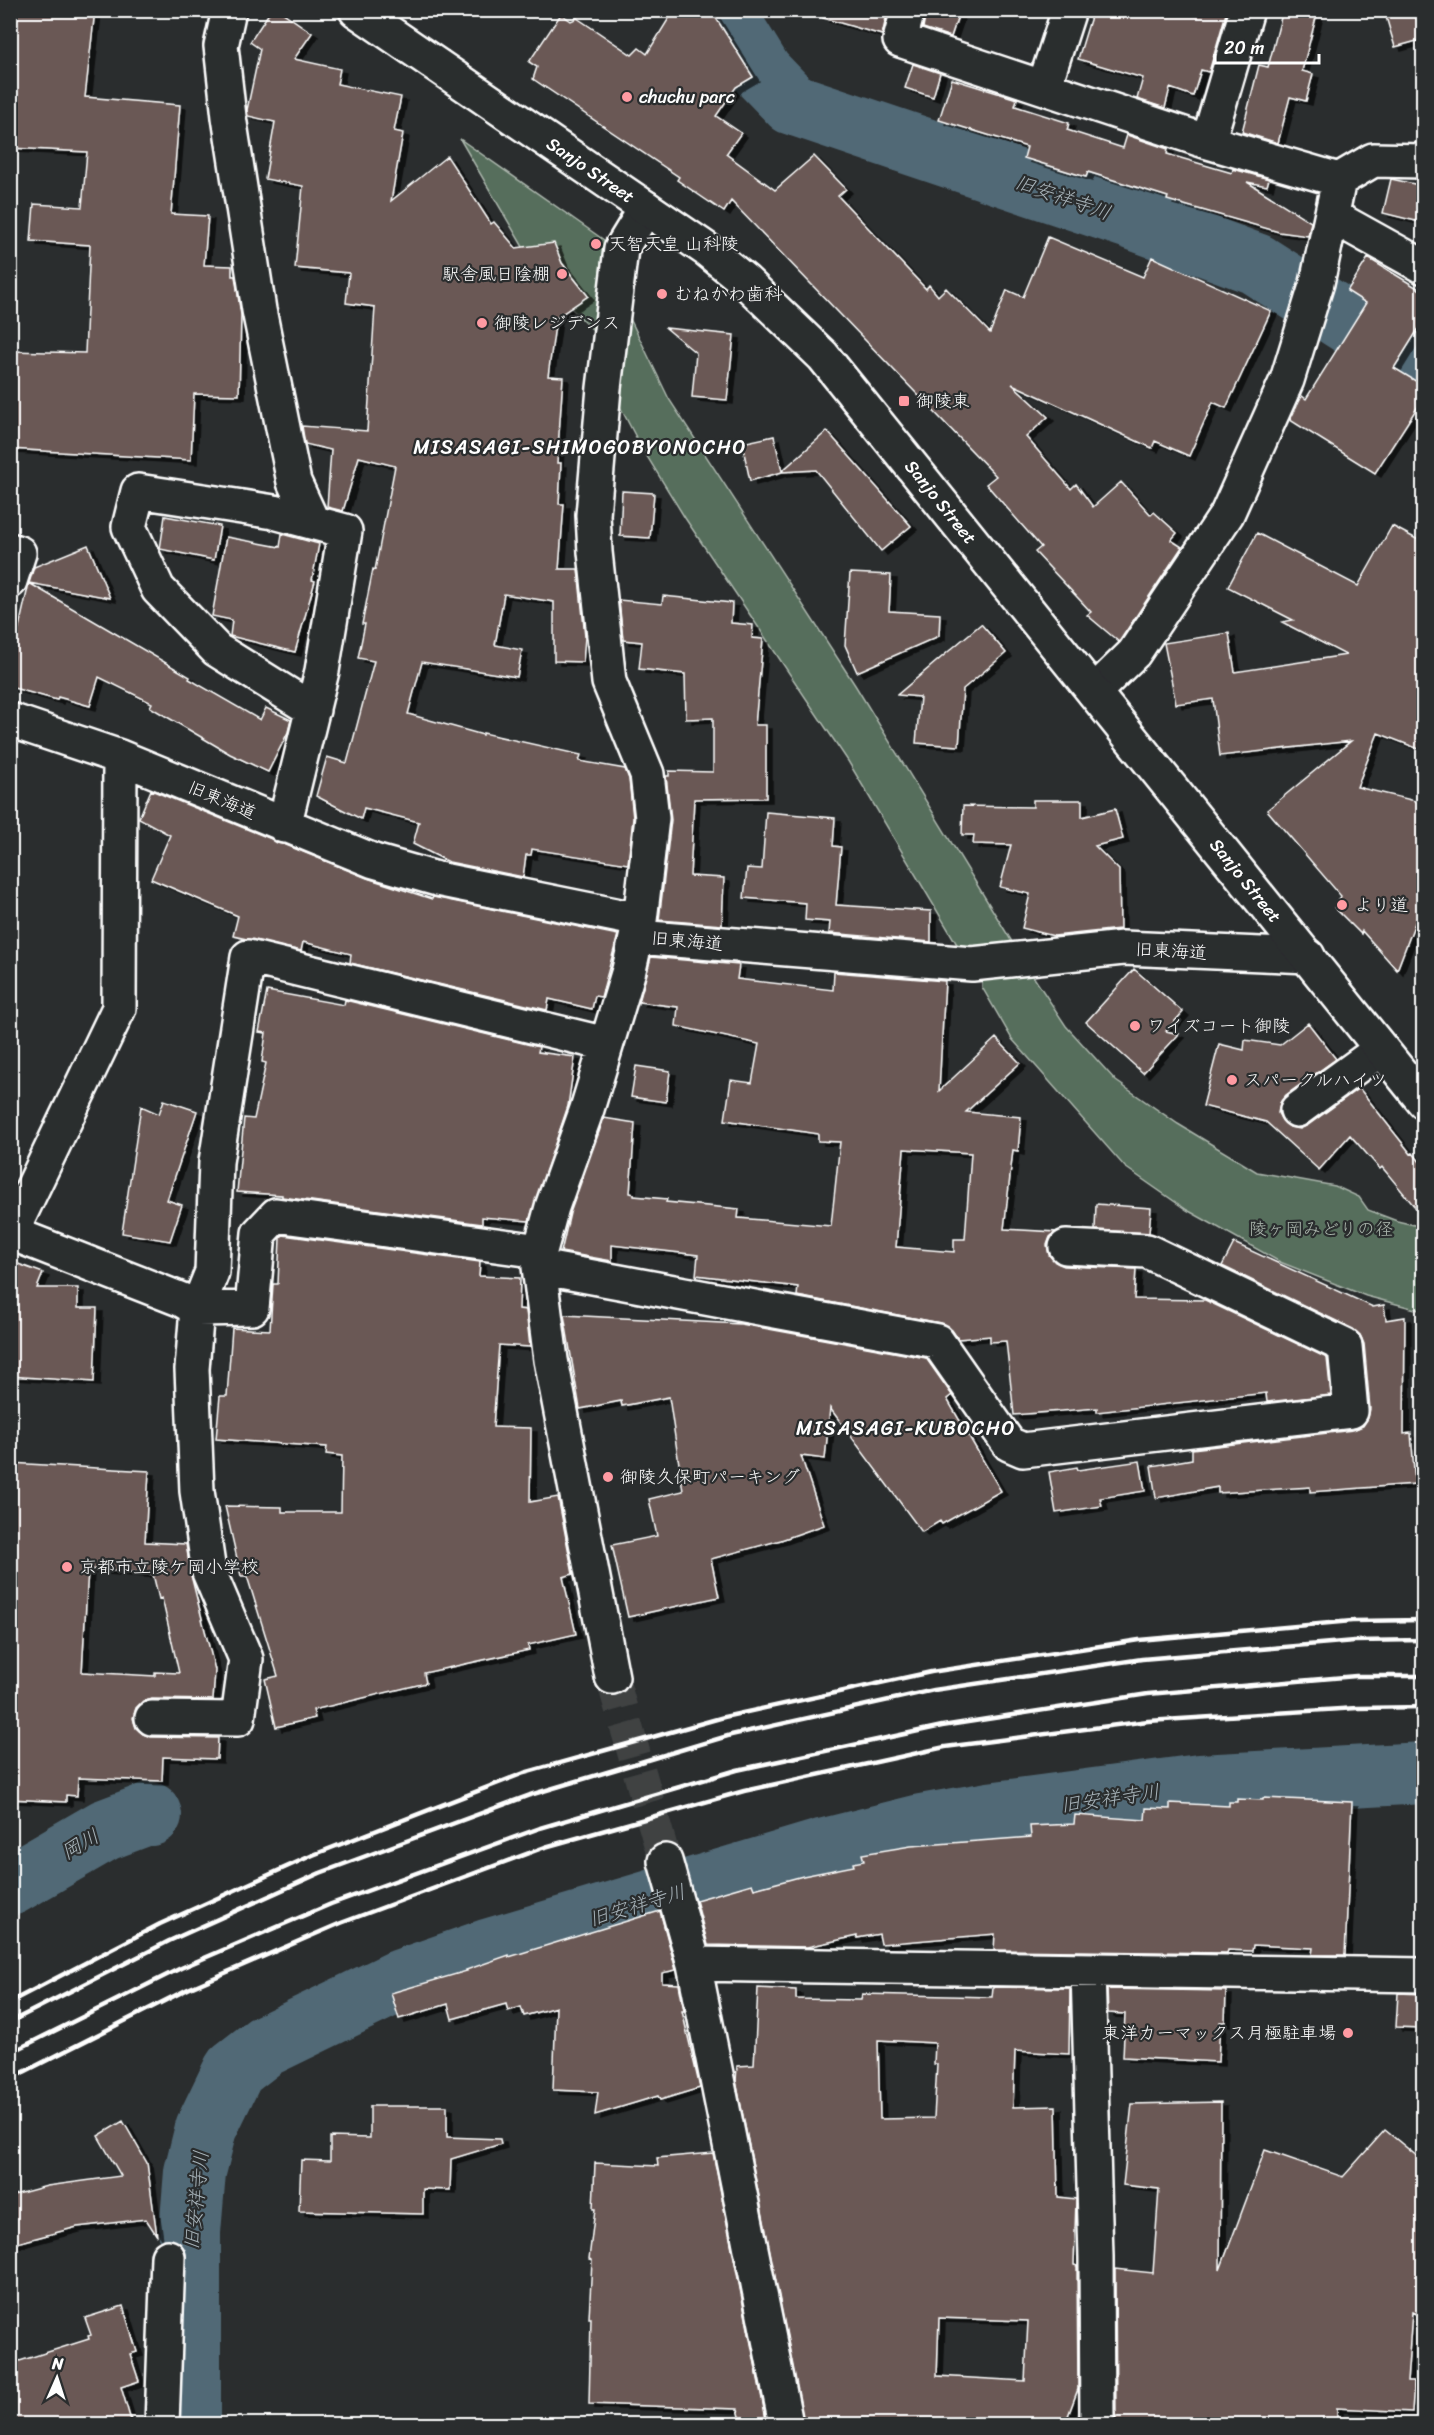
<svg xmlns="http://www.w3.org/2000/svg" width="1434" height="2435" font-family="Sriracha,'Klee One',sans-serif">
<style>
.green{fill:#576e5b;stroke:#abb6ad;stroke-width:1.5}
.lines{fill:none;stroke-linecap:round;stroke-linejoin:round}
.river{stroke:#516976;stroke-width:62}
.building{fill:#6a5954;stroke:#fff;stroke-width:1.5;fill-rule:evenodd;filter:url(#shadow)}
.minor-tunnel{stroke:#3f4243;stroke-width:33;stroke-dasharray:33 16;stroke-linecap:butt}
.minor-casing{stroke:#fff;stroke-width:38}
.secondary-casing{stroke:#fff;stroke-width:38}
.minor{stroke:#2a2d2e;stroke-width:33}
.secondary{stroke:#2a2d2e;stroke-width:33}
.rail{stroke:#fff;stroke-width:4.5}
.poi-dot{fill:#ff9aa2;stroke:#2a2d2e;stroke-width:2}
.labels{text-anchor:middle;stroke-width:4.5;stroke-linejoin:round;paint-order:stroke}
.poi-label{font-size:18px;fill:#fff;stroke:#2a2d2e;text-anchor:start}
.street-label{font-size:18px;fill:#fff;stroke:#2a2d2e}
.park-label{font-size:18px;fill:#abb6ad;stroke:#2a2d2e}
.water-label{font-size:20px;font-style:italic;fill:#a8b4ba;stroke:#2a2d2e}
.neighbourhood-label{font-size:20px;letter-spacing:1.5px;fill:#fff;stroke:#2a2d2e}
</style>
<defs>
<filter id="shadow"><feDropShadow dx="6" dy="4" stdDeviation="0" flood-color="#0009"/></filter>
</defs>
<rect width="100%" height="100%" fill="#2a2d2e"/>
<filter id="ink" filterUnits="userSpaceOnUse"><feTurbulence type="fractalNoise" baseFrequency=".0167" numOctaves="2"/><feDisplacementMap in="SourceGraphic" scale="12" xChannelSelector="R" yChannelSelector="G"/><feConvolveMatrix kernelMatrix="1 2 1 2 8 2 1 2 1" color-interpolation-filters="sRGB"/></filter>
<g filter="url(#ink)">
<!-- green -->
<path class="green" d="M460,139L604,240L597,334L560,297L530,259Z
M621,300L669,399L855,685L1017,950L965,958L848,761L685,518L640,445L612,391Z
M1029,970L1066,1026L1116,1081L1178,1124L1257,1172L1335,1186L1359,1197L1368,1210L1397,1221L1423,1227V1311L1366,1296L1280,1262L1187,1210L1125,1167L1012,1039L982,987V979Z"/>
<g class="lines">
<!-- river -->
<path class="river" d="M723,10L762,73L792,104L1130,218L1256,264L1424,371
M10,1885L105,1830L150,1813L151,1815
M190,2424V2232L195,2172L206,2128L234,2070L265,2046L401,1980L487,1950L825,1849L921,1825L989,1813L1200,1785L1424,1773"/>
</g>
<!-- building -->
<path class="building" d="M10,10H95L85,97L180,105L171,214L208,216L204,265L232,266V276H235L241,315L239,395L194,394L191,460L10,449V351L85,353L90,245L31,241L34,204L82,207L87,152L10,148Z
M271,10H279L312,33L294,59L340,69L337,84L401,97L394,131L403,133L391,201L447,156L491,224L494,222L516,248L554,243L562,263L588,296L556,318L548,376L563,377L557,463H561L559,504H564L559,569H578L585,637L583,662L554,661V602L504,594L495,645L522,650L517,677L422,662L408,714L483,735V733L581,755L579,761L625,769L629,779L633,818L628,864L532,849L531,855H526L523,877L449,862L413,844L419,822L364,808L361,819L316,796L327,757L347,763L374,661L358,658L365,624H362L373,569L375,570L395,466L359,457L343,511L327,507L331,450L305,444L302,426L367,431L375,307L346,303L349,273L295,268L303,186L265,179L275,122L248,116L247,110L260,49L250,42Z
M674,10H711L753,77L736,87L716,116L741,133L726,154L775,190L814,156L846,189L838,196L926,289L929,285L938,296L946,288L990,333L1007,290L1023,297L1048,237L1143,277L1152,257L1271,311L1226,408L1213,402L1189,456L1155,441L1152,448L1012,384L1048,417L1026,437L1071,489L1076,484L1093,507L1121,482L1151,515L1154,512L1177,533L1171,540L1182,547L1119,642L1087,615L1091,612L1035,552L1041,547L986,484L996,476L731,201L724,212L677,180L679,177L533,79L537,67L529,62L561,14L571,21L577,18L632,55L639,48L647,54Z
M824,10H888L882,35L823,18Z
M926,10H960L951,37L923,28Z
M1093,10H1227L1209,72L1201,70L1193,96L1170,88L1165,108L1137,99L1143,78L1078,59Z
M1283,10H1318L1302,71L1313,74L1306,101L1290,97L1278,143L1242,132L1259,65L1268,67Z
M1384,10H1424V39L1395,47Z
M913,64L940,73L933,97L905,88Z
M952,79L1017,99L1015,106L1069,123L1067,130L1123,148L1127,135L1168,149L1167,154L1232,173L1233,169L1269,179L1267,186L1247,182L1311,222L1308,236L1279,232L1167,200L1168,197L1088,172L1086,177L1024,158L1027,147L939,120Z
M1391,179L1424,186V223L1383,213Z
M1368,258L1424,292V320L1394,368L1424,386V397L1375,473L1290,420L1302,396L1306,399L1366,303L1347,291Z
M666,328L734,335L727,400L692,397L696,353Z
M827,431L911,526L881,551L816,470L782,472L750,481L742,443L774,436L782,471Z
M622,491L654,493L650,538L620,536Z
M165,516L220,526L214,560L160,549Z
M1392,526L1424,543V751L1378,733L1357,787L1424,803V899L1397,970L1362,931L1361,934L1335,908L1341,896L1267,810L1351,741L1220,756L1213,699L1176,704L1164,643L1229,633L1235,672L1346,655L1282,622L1293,620L1228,587L1257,533L1358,586Z
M282,534L319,544L312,580L315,581L295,652L230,636L232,620L212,616L226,537L280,547Z
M88,545L110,598L29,583L34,567Z
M850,573L891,575L889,611L940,614L939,636L857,672L845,645Z
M29,583L190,677L189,679L260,720L266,708L291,720L288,732L268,772L230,754L150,707L152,703L99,677L90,706L58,697L57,700L10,687V634L17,636Z
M663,596L732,603L731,623L753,625L752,638L763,639L755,725H766V798L694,799L690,876L724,878L722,925L659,920L671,820L666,776H669V771L713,772V718L686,719L685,674L639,669L642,642L623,640L619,600L662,604Z
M981,624L1006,653L963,689L959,746L916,743L920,697L897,695Z
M151,790L367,878L432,899L433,897L618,935L601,997L595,996L592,1009L549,999L547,1010L350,963L351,954L303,942L301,951L233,936L238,916L151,879L170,835L139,818Z
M1033,800H1082V817L1115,809L1123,839L1095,846L1119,870L1120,929L1054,936L1022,928L1030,894L1000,887L1011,845L973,844L974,835H962L963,806L1033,807Z
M766,812L835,818L833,846L841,847L836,905L931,911V942L829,933L830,922L805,920L806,903L744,898L747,868L762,869Z
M651,957L739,965L737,979L833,990L834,972L945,981L939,1091L996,1038L1020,1063L966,1112L1021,1117L1018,1151L1013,1150L1004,1229L1056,1232L1050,1237L1047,1245L1049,1255L1055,1262L1064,1266L1136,1269L1134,1299L1205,1300L1327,1358L1331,1395L1267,1402L1266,1393L1097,1412V1408L1014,1415L1006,1341L990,1342V1336L958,1339L952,1330L940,1323L797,1296L798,1287L696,1275L698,1255L612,1245V1261L561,1252L570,1213L604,1118L635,1123L630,1193L634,1194V1196L667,1199L666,1202L739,1209L738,1218L831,1226L840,1142L818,1141V1134L725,1120L731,1080L752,1083L759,1044L676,1026L678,1007L639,1002ZM904,1149L971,1153L965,1239H954V1252L896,1247Z
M1134,969L1183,1012L1166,1031L1179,1034L1143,1073L1086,1022Z
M267,991L344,1005L345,1000L539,1047L538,1052L575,1057L568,1106L529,1221L482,1217V1224L282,1197V1195L237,1192L244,1118L254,1119L266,1063L262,1062L266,1033L259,1032Z
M1308,1023L1336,1059L1286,1095L1280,1103L1278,1113L1282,1120L1290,1127L1300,1129L1308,1125L1359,1088L1411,1154L1413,1153L1424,1167V1218L1382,1167L1380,1169L1350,1135L1319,1170L1266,1122L1203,1106L1219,1044L1244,1050L1245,1040L1280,1045Z
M636,1066L670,1071L666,1102L631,1097Z
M164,1100L197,1111L167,1200L182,1205L170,1241L122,1233L141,1106L159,1114Z
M1096,1204L1151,1208L1149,1233L1095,1230Z
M283,1235L480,1262L479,1276L520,1278L519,1309L526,1310L530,1347L499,1345L493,1427L531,1428L530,1502L558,1497L573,1574L563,1577L576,1634L528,1645L529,1650L424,1673L426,1683L313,1710L315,1718L276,1727L265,1679L278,1676L247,1576H241L225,1506L282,1507V1512H341L342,1456L326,1454L327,1447L216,1439L220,1396H227L232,1328L270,1330L273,1284H278L280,1238Z
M1234,1243L1373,1307L1384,1305L1386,1320L1405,1317L1404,1434L1411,1433L1415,1484L1310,1492V1487L1218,1493V1487L1156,1498L1151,1466L1192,1459V1449L1353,1430L1363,1426L1368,1418L1370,1409L1364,1344L1360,1335L1353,1329L1222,1266Z
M10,1261L43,1273L37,1288H78V1308H97L94,1382L10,1376Z
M564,1315L741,1324L926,1358L952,1395L947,1399L1001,1491L942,1524L940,1521L922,1532L830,1408L825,1459L801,1456L824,1525L781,1540L711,1559L719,1597L628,1617L612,1545L657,1536L649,1499L683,1491L669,1397L622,1406L621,1401L580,1409Z
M1140,1461L1145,1491L1100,1498L1102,1506L1056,1513L1049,1472L1077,1467L1078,1470Z
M10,1463L149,1471L145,1542L186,1544L191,1575L215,1670L213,1700L152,1699L143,1701L136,1708L133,1718L136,1728L143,1734L151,1737L218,1738L217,1759L163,1757L162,1781L78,1778L77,1796L66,1795V1802L10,1799ZM88,1569L153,1574L159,1599L162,1598L179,1673L155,1672V1676L82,1672Z
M1263,1798L1352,1802L1345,1955H1312L1313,1948L1253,1945L1252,1951L1228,1950L1227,1953L994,1950L995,1934L881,1944L879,1934L857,1938V1936L807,1947L708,1945L696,1900L752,1884L754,1889L803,1876L854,1866L853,1863L864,1861L862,1854L911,1846L1031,1837L1030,1826L1074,1824L1075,1815L1145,1820L1146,1808L1170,1809V1803L1229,1806V1802H1237V1799L1263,1800Z
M660,1911L676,1970L662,1973V1983L679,1984L684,2011H682L700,2088L660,2100L658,2096L595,2115L598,2092L553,2090L556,2007L524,2016L521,2007L508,2011L506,2004L452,2019L448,2004L399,2019L391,1993L467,1971L466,1970L509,1955V1957Z
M993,1987L1070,1988L1069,2054L1015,2051L1013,2107L1056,2106L1058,2197L1076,2199L1074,2265L1077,2266L1078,2389L1065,2424H804L736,2081L737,2066L754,2065L758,1988L796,1990V1999L861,2000L862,1994L992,1997ZM878,2040L935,2043L934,2064H937L934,2118L880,2119ZM939,2318L1028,2321L1025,2381L937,2376Z
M1107,1989L1226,1991L1225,2022H1220L1218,2062L1123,2057L1125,2014L1108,2013Z
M1398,1993L1424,1994V2028L1396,2027Z
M1221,2102L1220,2270L1265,2150L1343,2177L1385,2130L1424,2162V2318L1412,2312L1407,2382H1414L1412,2412L1337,2408V2424H1116L1115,2269L1153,2273L1159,2189L1123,2185L1132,2104Z
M370,2106H447V2137L500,2139L501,2144L451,2159L450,2190L423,2189V2214L299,2211L301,2160L330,2161V2137L370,2138Z
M123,2121L147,2163L157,2236L146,2219L77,2227L10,2245V2196L47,2186L121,2176L98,2136Z
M713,2153L766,2419L742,2424L738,2409L589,2404L591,2318H589L592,2260L589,2259L595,2209H593L595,2163L658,2166L657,2158Z
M123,2306L137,2352L130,2354L139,2381L121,2387L132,2424H10V2364L89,2339L88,2336L91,2335L85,2318Z"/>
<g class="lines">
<!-- minor-tunnel -->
<path class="minor-tunnel" d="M612,1677L665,1861"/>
<defs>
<path id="minor" d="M229,10L221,46L229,117L259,310L294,482L312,521
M908,10L900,40L1208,142L1339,180L1373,160L1424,161
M1044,87L1069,10
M1208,142L1247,10
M1332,216L1424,267
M10,550L19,553L10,581
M1094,692L1134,653L1227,514L1287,380L1317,283L1339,180
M10,720L120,757L374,861L437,879L640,920
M120,757L119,1008L11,1233L182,1300L197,1309L252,1308L259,1233L276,1215L540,1251
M284,826L322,671L345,531L274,512L138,491L129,527L158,589L217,650L313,710
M637,937L972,964L1123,948L1308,956
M1297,1110L1381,1049
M539,1267L937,1341L1009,1444L1023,1450L1351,1411L1345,1346L1147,1251L1066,1247
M612,1677L551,1360L539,1267L540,1251L552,1207L587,1109L629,970L640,920L652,818L647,774L609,682L595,552L593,515L604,388L621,249L646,208
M152,1718L238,1719L246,1659L209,1572L197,1491L192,1369L197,1309L212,1272L216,1162L248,957L606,1044
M665,1861L694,1964L786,2424
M694,1964L1424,1975
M1088,1970L1096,2257L1097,2424
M162,2424L168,2257"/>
<g id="secondary">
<path id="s1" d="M356,10L706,249L745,281L823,356L1424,1102"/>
</g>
</defs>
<!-- minor casing -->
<use href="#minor" class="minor-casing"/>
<!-- secondary casing -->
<use href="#secondary" class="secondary-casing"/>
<!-- minor -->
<use href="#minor" class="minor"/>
<!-- secondary -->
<use href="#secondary" class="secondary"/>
<!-- rail -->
<path class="rail" d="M10,2002L160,1924L313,1855L524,1773L724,1717L931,1672L1139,1640L1352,1621L1424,1620
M10,2022L169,1941L320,1873L530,1795L731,1735L934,1690L1142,1659L1354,1641L1424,1640
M10,2053L181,1968L331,1904L540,1828L737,1770L942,1726L1148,1694L1356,1676H1424
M10,2079L188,1989L341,1923L545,1847L744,1791L945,1747L1148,1721L1357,1708L1424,1707"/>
</g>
</g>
<!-- markers -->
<g class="poi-dot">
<circle cx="627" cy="97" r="6"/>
<circle cx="596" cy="244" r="6"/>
<circle cx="562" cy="274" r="6"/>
<circle cx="662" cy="294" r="6"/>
<circle cx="482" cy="323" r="6"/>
<rect x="898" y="395" width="12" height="12" rx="3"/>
<circle cx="1342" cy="905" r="6"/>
<circle cx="1135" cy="1026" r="6"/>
<circle cx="1232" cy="1080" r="6"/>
<circle cx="608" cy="1477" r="6"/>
<circle cx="67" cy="1567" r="6"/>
<circle cx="1348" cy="2033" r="6"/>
</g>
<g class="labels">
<!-- poi labels -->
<g class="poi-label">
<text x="639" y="103">chuchu parc</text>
<text x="608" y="250">天智天皇 山科陵</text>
<text x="550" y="280" text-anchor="end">駅舎風日陰棚</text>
<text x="674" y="300">むねかわ歯科</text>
<text x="494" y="329">御陵レジデンス</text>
<text x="916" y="407">御陵東</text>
<text x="1354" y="911">より道</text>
<text x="1147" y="1032">ワイズコート御陵</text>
<text x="1244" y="1086">スパークルハイツ</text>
<text x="620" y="1483">御陵久保町パーキング</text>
<text x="79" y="1573">京都市立陵ケ岡小学校</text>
<text x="1336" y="2039" text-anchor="end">東洋カーマックス月極駐車場</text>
</g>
<!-- street labels -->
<g class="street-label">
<text dy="6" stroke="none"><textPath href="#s1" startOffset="284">Sanjo Street</textPath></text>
<text dy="6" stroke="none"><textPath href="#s1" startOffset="770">Sanjo Street</textPath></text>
<text transform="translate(222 800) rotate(23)" y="6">旧東海道</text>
<text dy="6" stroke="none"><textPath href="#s1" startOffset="1256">Sanjo Street</textPath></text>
<text transform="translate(687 941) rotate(5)" y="6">旧東海道</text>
<text transform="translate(1171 951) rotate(3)" y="6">旧東海道</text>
</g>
<!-- park labels -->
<g class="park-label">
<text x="1321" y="1235">陵ヶ岡みどりの径</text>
</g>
<!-- water labels -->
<g class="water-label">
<text transform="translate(1063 197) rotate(19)" y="7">旧安祥寺川</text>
<text transform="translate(1110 1798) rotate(-8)" y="7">旧安祥寺川</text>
<text transform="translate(80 1844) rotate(-30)" y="7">岡川</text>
<text transform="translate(637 1905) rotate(-17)" y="7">旧安祥寺川</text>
<text transform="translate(196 2200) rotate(-84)" y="7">旧安祥寺川</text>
</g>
<!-- neighbourhood labels -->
<g class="neighbourhood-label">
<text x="580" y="454">MISASAGI-SHIMOGOBYONOCHO</text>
<text x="906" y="1435">MISASAGI-KUBOCHO</text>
</g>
</g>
<!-- margin -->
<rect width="1434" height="2435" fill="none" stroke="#2a2d2e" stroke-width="36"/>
<rect x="18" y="18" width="1398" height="2399" fill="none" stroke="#fff" stroke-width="2" filter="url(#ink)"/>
<!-- north arrow -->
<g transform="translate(57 2378) rotate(3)" stroke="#2a2d2e" stroke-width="4.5" paint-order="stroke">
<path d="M0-4.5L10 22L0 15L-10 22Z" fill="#ffffff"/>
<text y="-9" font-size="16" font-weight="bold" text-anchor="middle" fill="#ffffff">N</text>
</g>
<!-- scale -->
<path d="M1215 54v9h104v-9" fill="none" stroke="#ffffff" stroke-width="3"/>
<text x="1224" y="54" font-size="18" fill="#ffffff" stroke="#2a2d2e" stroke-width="4.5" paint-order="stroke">20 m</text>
</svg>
